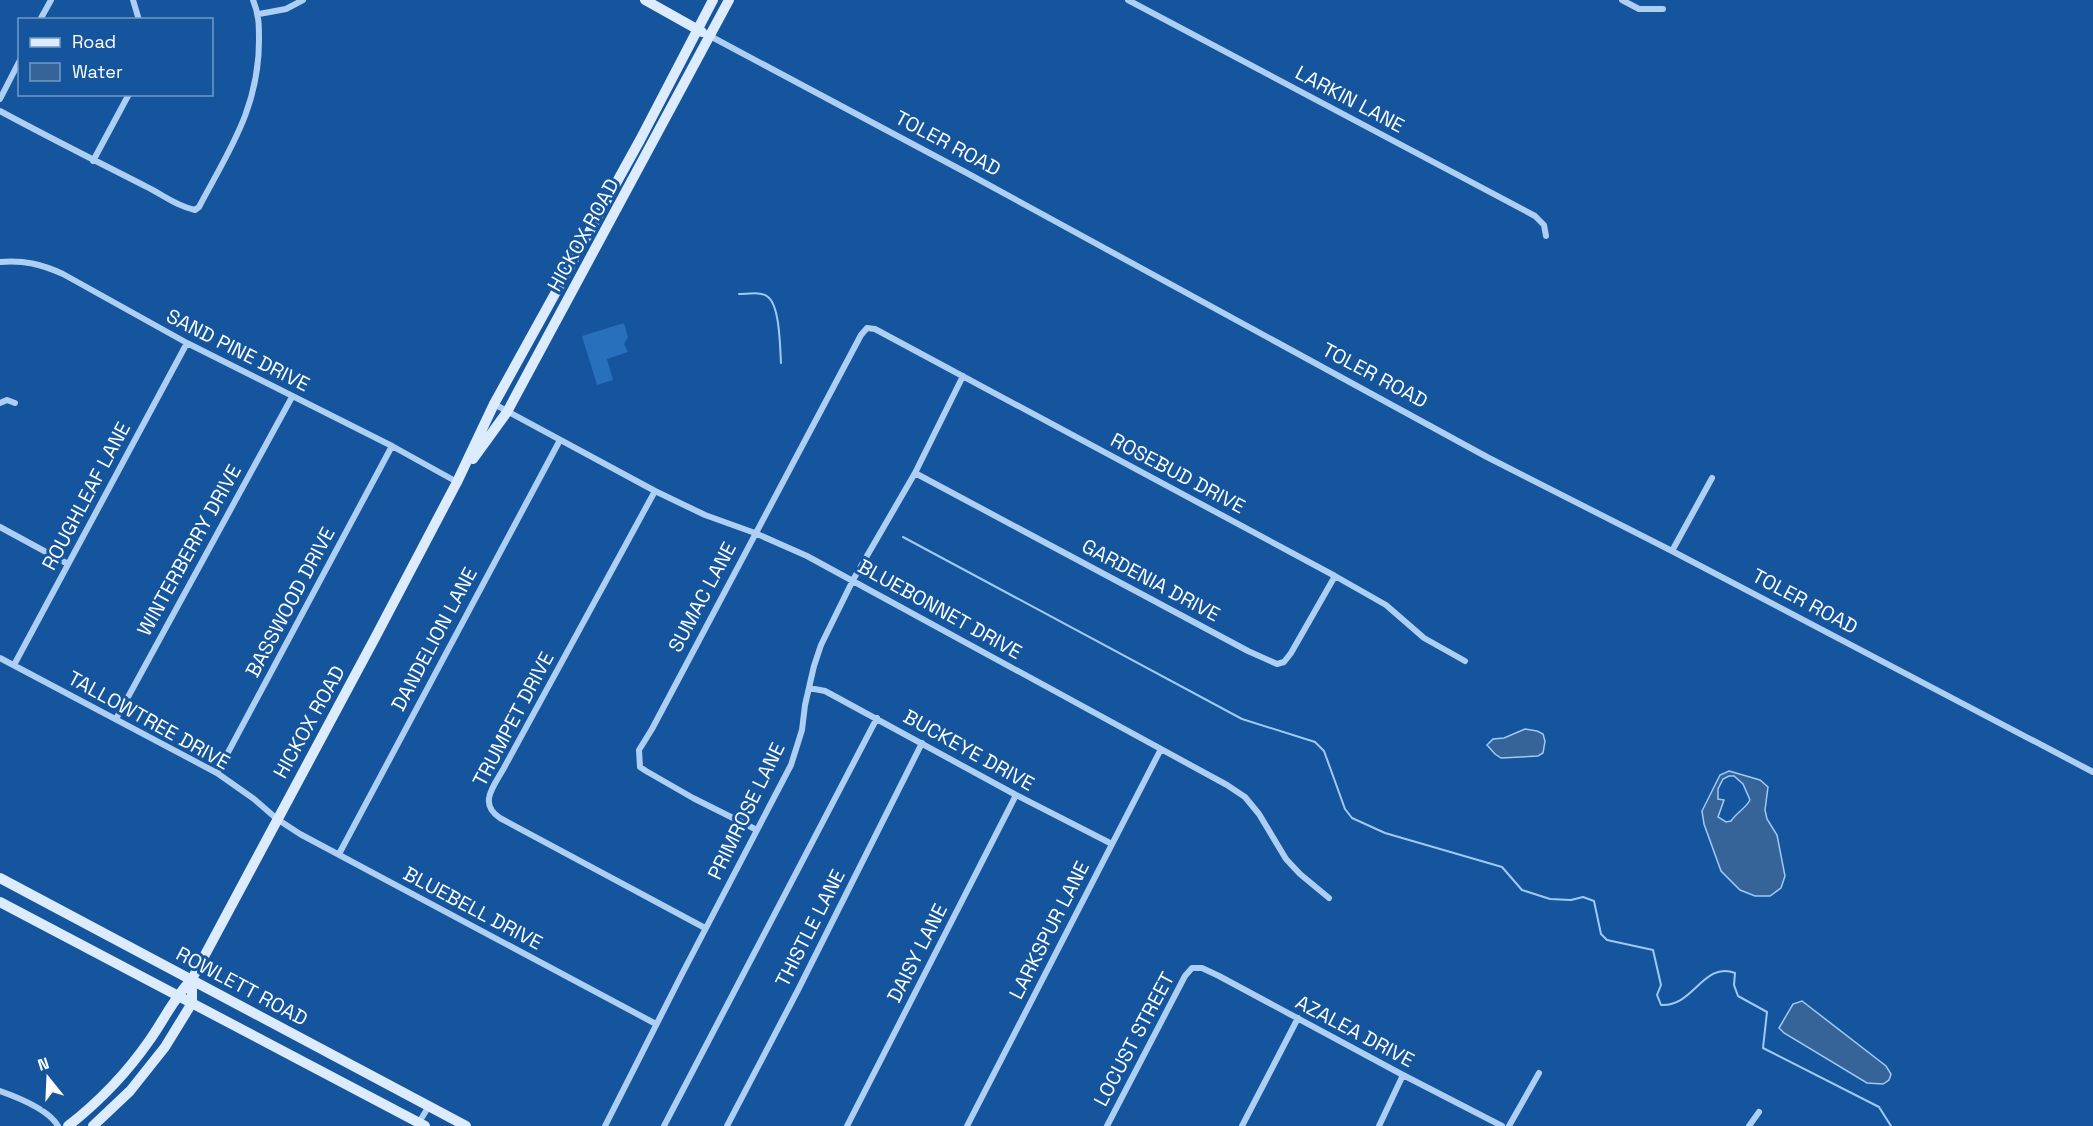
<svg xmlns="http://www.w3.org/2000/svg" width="2093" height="1126" font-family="'Space Grotesk',sans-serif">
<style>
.green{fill:#286fbc}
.water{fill:#366499;stroke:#9fcaf6;stroke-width:1.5;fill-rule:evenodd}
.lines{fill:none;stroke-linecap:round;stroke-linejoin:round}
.stream{stroke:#9fcaf6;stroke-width:2}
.street{stroke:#adcff3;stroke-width:6}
.secondary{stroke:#dcebfd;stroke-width:10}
.labels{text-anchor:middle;stroke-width:6;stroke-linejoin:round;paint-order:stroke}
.street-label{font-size:20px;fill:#fff;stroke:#15559e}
</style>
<rect width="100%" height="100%" fill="#15559e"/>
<!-- green -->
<path class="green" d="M624,323L628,337L624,344L628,352L607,359L613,380L597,385L582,336Z"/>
<!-- water -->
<path class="water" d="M1525,729L1537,731L1543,734L1545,741L1543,753L1538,756L1501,758L1495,754L1487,745L1493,739L1504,738Z
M1729,771L1760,780L1768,787L1765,810L1767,819L1777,835L1785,876L1781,888L1770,896H1755L1740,890L1721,871L1704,824L1702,811L1720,775ZM1729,776H1734L1743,784L1750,800C1745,809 1737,812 1731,821L1726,822L1718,817L1724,800L1718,799V789L1723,779Z
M1802,1001L1886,1066L1891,1074L1889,1080L1883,1084L1867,1083L1784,1033L1779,1028L1793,1004Z"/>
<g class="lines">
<!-- stream -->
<path class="stream" d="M739,294C748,294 761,291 768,297C780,306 780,348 781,363
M903,537L1242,719L1315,742L1324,751L1345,809L1352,818L1385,833L1502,867L1522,890L1550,899L1571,900L1583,897L1594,901L1601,934L1607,940L1653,950L1661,985L1657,995L1661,1005C1694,1007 1703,961 1735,973L1734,985L1738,996L1767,1012L1763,1048L1879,1107L1891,1126"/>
<!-- street -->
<path class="street" d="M133,0L139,20
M1128,0L1535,216L1544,225L1546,236
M1622,0L1639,9H1663
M259,14L286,9L303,0
M40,20L51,0
M710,36L965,172L1487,457L1672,551L2093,772
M0,99L20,60
M0,111C48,137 96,161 145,186C162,194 176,206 195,210L199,207C229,150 259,108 259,40C259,25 259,14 253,0
M93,161L129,94
M0,262C24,260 41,264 63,274L187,343L392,446L457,482
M0,403L7,400L15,403
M494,404L655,491L705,515L755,533L807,556L1227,785L1245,797L1259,814L1286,859L1300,874L1329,898
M915,473L1248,651L1277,664L1284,662L1291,653L1335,576
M655,491L505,766C495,785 477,803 500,818L705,928
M0,527L68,564
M1672,551L1712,478
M0,658L217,773L254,799L277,819L300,834L656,1024
M14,665L187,343
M809,688L825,691L838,698L1016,795L1112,844
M116,719L292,397
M217,773L392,446
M757,830L693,798L646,771L640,767L639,750L652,729L861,335L867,328L875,329L1335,576L1386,605L1424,638L1465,661
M339,854L560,440
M0,1091C17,1097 49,1110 58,1126
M418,1124L429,1106
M605,1126L682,974L791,765L802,730L805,705L814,666L821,645L853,580L915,473L963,376
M664,1126L877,718
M727,1126L798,990L922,743
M847,1126L1016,795
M967,1126L1161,749
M1107,1126L1185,976L1192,968H1202L1219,976L1403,1075L1502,1126
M1242,1126L1298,1018
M1379,1126L1403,1075
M1509,1126L1539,1073
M1749,1126L1759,1112"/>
<!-- secondary -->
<path class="secondary" d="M645,0L702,32
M473,459L507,412L729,0
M0,878L466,1126
M0,902L425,1126
M68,1126C100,1101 126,1074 149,1041C164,1020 173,999 192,979L376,636L457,482L494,404L640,140L713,0
M93,1126L130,1091L165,1047L192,1003V979"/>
</g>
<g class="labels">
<!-- street labels -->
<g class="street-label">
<text transform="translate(1350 99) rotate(28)" y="7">LARKIN LANE</text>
<text transform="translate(948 143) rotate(28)" y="7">TOLER ROAD</text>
<text transform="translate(583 235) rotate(-61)" y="7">HICKOX ROAD</text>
<text transform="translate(238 350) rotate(27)" y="7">SAND PINE DRIVE</text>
<text transform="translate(1375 375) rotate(28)" y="7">TOLER ROAD</text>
<text transform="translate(1178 473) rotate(28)" y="7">ROSEBUD DRIVE</text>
<text transform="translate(86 496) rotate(-62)" y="7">ROUGHLEAF LANE</text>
<text transform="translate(189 550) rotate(-61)" y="7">WINTERBERRY DRIVE</text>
<text transform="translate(1151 580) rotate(28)" y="7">GARDENIA DRIVE</text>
<text transform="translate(702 597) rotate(-62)" y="7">SUMAC LANE</text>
<text transform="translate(1805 601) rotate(28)" y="7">TOLER ROAD</text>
<text transform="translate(290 602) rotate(-62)" y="7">BASSWOOD DRIVE</text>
<text transform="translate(940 609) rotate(29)" y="7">BLUEBONNET DRIVE</text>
<text transform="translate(434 639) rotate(-62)" y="7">DANDELION LANE</text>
<text transform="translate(513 719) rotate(-62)" y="7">TRUMPET DRIVE</text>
<text transform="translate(149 720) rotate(29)" y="7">TALLOWTREE DRIVE</text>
<text transform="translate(309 722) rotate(-61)" y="7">HICKOX ROAD</text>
<text transform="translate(969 750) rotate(29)" y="7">BUCKEYE DRIVE</text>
<text transform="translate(746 811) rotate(-64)" y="7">PRIMROSE LANE</text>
<text transform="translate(473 908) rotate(28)" y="7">BLUEBELL DRIVE</text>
<text transform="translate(810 928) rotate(-63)" y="7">THISTLE LANE</text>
<text transform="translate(1049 930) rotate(-63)" y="7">LARKSPUR LANE</text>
<text transform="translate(917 953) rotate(-63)" y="7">DAISY LANE</text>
<text transform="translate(242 986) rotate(28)" y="7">ROWLETT ROAD</text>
<text transform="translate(1355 1031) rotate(28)" y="7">AZALEA DRIVE</text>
<text transform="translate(1134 1039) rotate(-62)" y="7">LOCUST STREET</text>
</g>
</g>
<!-- legend -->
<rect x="18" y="18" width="195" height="78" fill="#15559e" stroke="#7399c5" stroke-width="1.5"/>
<rect x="30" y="38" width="30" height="9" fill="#dcebfd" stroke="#7399c5" stroke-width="1.5"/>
<text x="72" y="48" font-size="18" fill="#ffffff">Road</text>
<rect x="30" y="63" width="30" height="18" fill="#366499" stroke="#7399c5" stroke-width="1.5"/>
<text x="72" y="78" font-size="18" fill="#ffffff">Water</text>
<!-- north arrow -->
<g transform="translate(48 1078) rotate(342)" stroke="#15559e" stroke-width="4.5" paint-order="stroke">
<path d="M0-4.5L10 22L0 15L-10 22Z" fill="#ffffff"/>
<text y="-9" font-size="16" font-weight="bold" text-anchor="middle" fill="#ffffff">N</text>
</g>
</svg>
